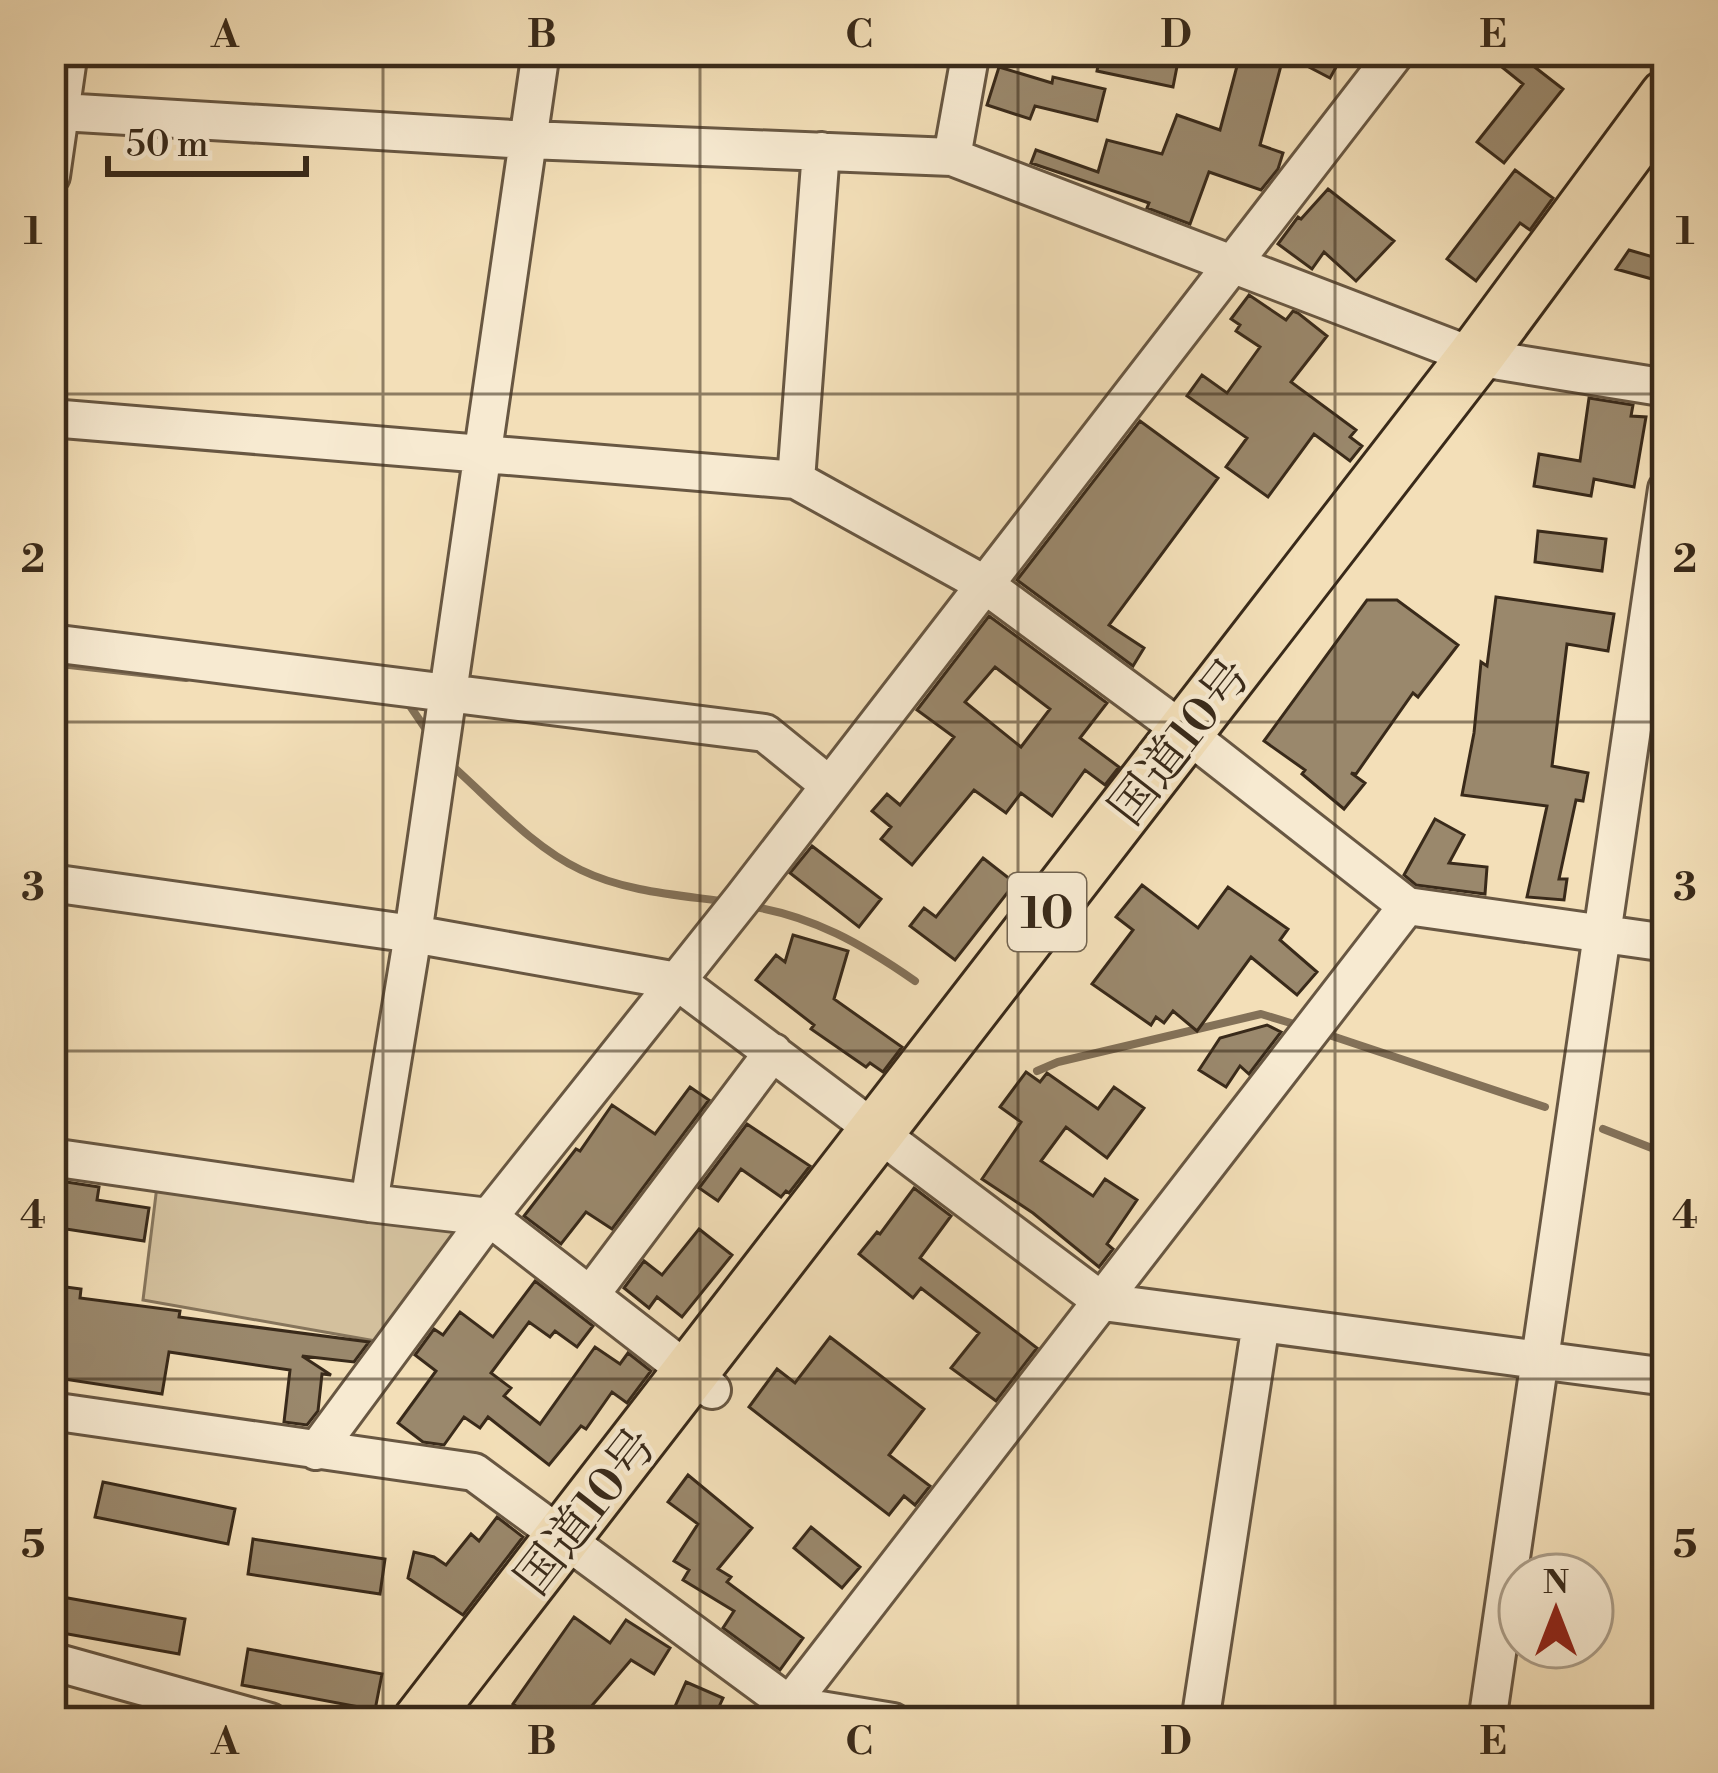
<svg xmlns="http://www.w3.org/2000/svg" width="1718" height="1773" font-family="'Libre Bodoni','Noto Serif JP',serif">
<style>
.green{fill:#d3c09d;stroke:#86755c;stroke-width:3}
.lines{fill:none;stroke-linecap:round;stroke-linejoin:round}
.stream{stroke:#837158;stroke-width:8}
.building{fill:#9a886c;stroke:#392a1a;stroke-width:3;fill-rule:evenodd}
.minor-casing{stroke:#685742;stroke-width:42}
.highway-casing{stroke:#392a1a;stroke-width:60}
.minor{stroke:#f7ead1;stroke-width:36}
.highway{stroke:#f3dfb8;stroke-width:54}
.grid{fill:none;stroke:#392a1a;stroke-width:3;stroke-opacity:0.55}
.labels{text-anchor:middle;stroke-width:9;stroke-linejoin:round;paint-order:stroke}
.shield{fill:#f7ead1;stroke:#726451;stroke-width:3}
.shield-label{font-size:45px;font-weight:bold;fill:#392a1a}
.street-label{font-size:48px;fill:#392a1a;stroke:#f7ead1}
.neatline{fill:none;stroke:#392a1a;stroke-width:4.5}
.grid-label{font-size:39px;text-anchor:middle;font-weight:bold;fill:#392a1a}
</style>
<rect width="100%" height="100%" fill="#f3dfb8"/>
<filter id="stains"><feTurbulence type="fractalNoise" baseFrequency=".00167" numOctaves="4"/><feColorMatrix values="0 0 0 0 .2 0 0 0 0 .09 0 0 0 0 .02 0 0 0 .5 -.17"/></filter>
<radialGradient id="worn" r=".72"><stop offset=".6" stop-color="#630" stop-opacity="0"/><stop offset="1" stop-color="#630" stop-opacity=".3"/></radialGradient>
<!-- green -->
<path class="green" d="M157,1186L454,1231L464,1242L387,1343L143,1300Z"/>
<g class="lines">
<!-- stream -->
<path class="stream" d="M51,663L186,678
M403,703H408L427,731
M449,763C490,799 532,847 581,870C626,892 679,895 728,902
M749,906C813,916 862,944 915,981
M1332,1036L1545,1107
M1037,1071L1058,1062L1261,1014L1294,1024
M1603,1129L1667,1154"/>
</g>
<!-- building -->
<path class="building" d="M1101,51H1180L1173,87L1097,71Z
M1241,51H1345L1330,78L1284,54L1260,145L1283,153L1278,169L1261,190L1209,172L1190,224L1147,208L1149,203L1031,163L1036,150L1098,172L1107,140L1162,154L1177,115L1220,130Z
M1482,51H1514L1563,89L1504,163L1477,142L1523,84Z
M999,67L1052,83L1053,77L1105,89L1097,121L1035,106L1030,119L987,105Z
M1515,170L1553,198L1530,230L1520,223L1476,281L1447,259Z
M1328,189L1394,241L1356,281L1324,252L1312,269L1278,244L1298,217L1301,219Z
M1629,250L1667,261L1663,282L1616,269Z
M1249,295L1286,320L1293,311L1298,313L1327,336L1291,382L1356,430L1350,437L1362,446L1350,461L1314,434L1268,497L1226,467L1247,438L1187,396L1202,375L1227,393L1260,347L1236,331L1240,325L1231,319Z
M1589,398L1633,405L1631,416L1646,417L1634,487L1594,479L1591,496L1534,486L1539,454L1580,461Z
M1140,421L1218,478L1109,625L1144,648L1133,666L1017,580Z
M1538,531L1606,539L1602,571L1535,562Z
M1496,597L1614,614L1608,651L1567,644L1552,766L1588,773L1583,801L1576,800L1559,879H1567L1564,900L1527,897L1547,806L1462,795L1474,733L1481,662L1487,666Z
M1367,600H1397L1458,645L1418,697L1413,693L1356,774L1351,773L1365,783L1344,809L1302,774L1305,770L1264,741Z
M989,616L1107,703L1080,738L1119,767L1105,785L1085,770L1052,816L1021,793L1006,813L974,790L912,865L881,839L891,827L872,811L887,794L900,805L954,737L917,710ZM995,667L1050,709L1021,747L965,702Z
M1435,819L1464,835L1449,863L1487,867L1485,894L1416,885L1404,875Z
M812,846L881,899L859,927L790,873Z
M983,858L1015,883L955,960L910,926L924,908L936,917Z
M1142,885L1198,928L1228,887L1288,929L1280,940L1317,972L1297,995L1251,957L1197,1031L1173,1011L1164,1023L1156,1017L1151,1025L1092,984L1133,930L1116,917Z
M793,935L848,951L834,999L902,1047L883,1072L870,1063L866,1067L811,1029L814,1025L756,980L776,955L785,962Z
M1267,1025L1281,1032L1249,1074L1240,1066L1226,1087L1199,1070L1220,1038Z
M1026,1072L1040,1082L1047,1073L1098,1109L1114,1087L1144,1108L1107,1158L1066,1127L1041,1161L1093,1196L1105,1179L1137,1200L1107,1244L1113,1249L1099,1267L1033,1213L982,1179L1021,1122L1000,1107Z
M690,1087L709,1100L612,1229L586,1212L561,1244L524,1216L576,1149L580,1151L612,1105L655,1134Z
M747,1124L810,1166L789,1193L786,1191L781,1197L741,1169L718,1201L699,1188Z
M60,1181L99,1187L97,1200L149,1208L144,1241L53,1227Z
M914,1188L951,1216L920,1258L1037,1348L996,1401L951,1368L979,1333L921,1288L913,1298L859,1254L877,1232L880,1234Z
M699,1229L732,1255L682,1317L657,1297L649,1308L624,1288L644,1261L662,1275Z
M535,1281L593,1326L577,1347L555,1331L550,1337L529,1322L491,1373L511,1388L504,1396L540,1424L595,1347L620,1364L628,1353L651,1371L627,1403L612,1392L586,1429L581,1426L549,1465L488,1417L480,1428L464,1417L444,1445L423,1442L398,1423L436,1371L415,1355L434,1329L443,1335L460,1312L493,1337Z
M51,1285L81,1289L80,1298L180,1311L179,1317L369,1342L354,1362L302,1356L331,1375L322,1374L318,1411L307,1425L284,1422L290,1370L169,1352L162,1394L51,1377Z
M830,1337L924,1409L889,1455L930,1486L915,1505L904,1496L889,1515L749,1407L777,1369L795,1383Z
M688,1475L752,1528L718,1569L731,1577L727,1582L803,1638L780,1670L723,1628L734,1611L683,1580L689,1570L674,1561L698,1524L668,1502Z
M103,1482L235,1509L228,1544L95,1517Z
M497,1517L523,1537L463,1615L408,1578L414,1552L434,1557L446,1565L471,1534L479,1541Z
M811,1527L860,1567L842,1588L794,1548Z
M253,1539L385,1559L380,1594L248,1574Z
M51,1595L185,1619L179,1654L51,1631Z
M574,1617L610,1643L626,1620L670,1648L654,1674L631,1660L578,1722H516L524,1712L513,1704Z
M248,1649L382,1674L375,1710L242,1685Z
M686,1682L723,1698L712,1722H668Z"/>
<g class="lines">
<defs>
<path id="minor" d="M61,112L529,140L952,157L1475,357L1667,388
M952,157L971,51
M51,176L69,51
M51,418L796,480L984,584L1186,733L1407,906L1667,943
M796,480L821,151
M51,643L765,733L829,785
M51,883L413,934L677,981L1103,1302L1667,1377
M51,1157L369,1203L489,1217L712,1390
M369,1203L413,934L541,51
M591,1294L773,1052
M51,1411L474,1472L790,1705L893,1722
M316,1451L489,1217L743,898L1397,51
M51,1661L270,1722
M776,1722L1407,906
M1200,1722L1261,1323
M1487,1722L1667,489"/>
<path id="highway" d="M420,1722L1475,357L1667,97"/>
</defs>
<!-- minor casing -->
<use href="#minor" class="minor-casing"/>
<!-- highway casing -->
<use href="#highway" class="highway-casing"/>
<!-- minor -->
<use href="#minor" class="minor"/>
<!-- highway -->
<use href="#highway" class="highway"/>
</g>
<!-- grid -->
<path class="grid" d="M383,51V1722M700,51V1722M1018,51V1722M1335,51V1722M51,394H1667M51,722H1667M51,1051H1667M51,1379H1667"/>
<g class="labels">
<!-- shield labels -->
<rect class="shield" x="1008" y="873" width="78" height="78" rx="9"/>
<g class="shield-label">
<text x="1047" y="928">10</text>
</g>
<!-- street labels -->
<g class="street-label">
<text transform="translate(1179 741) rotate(-52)" y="17">国道10号</text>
<text transform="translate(585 1511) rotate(-52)" y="17">国道10号</text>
</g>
</g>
<!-- margin -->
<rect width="1718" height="1773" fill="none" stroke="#f3dfb8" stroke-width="132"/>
<!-- north arrow -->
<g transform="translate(1556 1611)"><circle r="57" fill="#f7ead1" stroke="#ab9d88" stroke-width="3"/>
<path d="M0-9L21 45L0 30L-21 45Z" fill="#8f2418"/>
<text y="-18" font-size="33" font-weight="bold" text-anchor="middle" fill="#392a1a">N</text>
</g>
<!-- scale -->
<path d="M108 156v18h198v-18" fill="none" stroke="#392a1a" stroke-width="6"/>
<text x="126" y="156" font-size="36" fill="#392a1a" stroke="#f7ead1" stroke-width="9" paint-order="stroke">50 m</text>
<rect x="66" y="66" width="1586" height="1641" class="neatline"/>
<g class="grid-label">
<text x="225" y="47">A</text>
<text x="542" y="47">B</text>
<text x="859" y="47">C</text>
<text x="1176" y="47">D</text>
<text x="1493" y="47">E</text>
<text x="33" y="244">1</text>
<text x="1685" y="244">1</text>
<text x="33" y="572">2</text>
<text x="1685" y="572">2</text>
<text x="33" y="900">3</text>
<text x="1685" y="900">3</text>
<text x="33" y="1228">4</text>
<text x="1685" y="1228">4</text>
<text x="33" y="1557">5</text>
<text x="1685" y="1557">5</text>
<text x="225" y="1754">A</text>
<text x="542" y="1754">B</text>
<text x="859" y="1754">C</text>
<text x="1176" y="1754">D</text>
<text x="1493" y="1754">E</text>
</g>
<rect width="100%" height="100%" filter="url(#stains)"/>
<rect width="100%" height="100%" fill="url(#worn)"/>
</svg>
